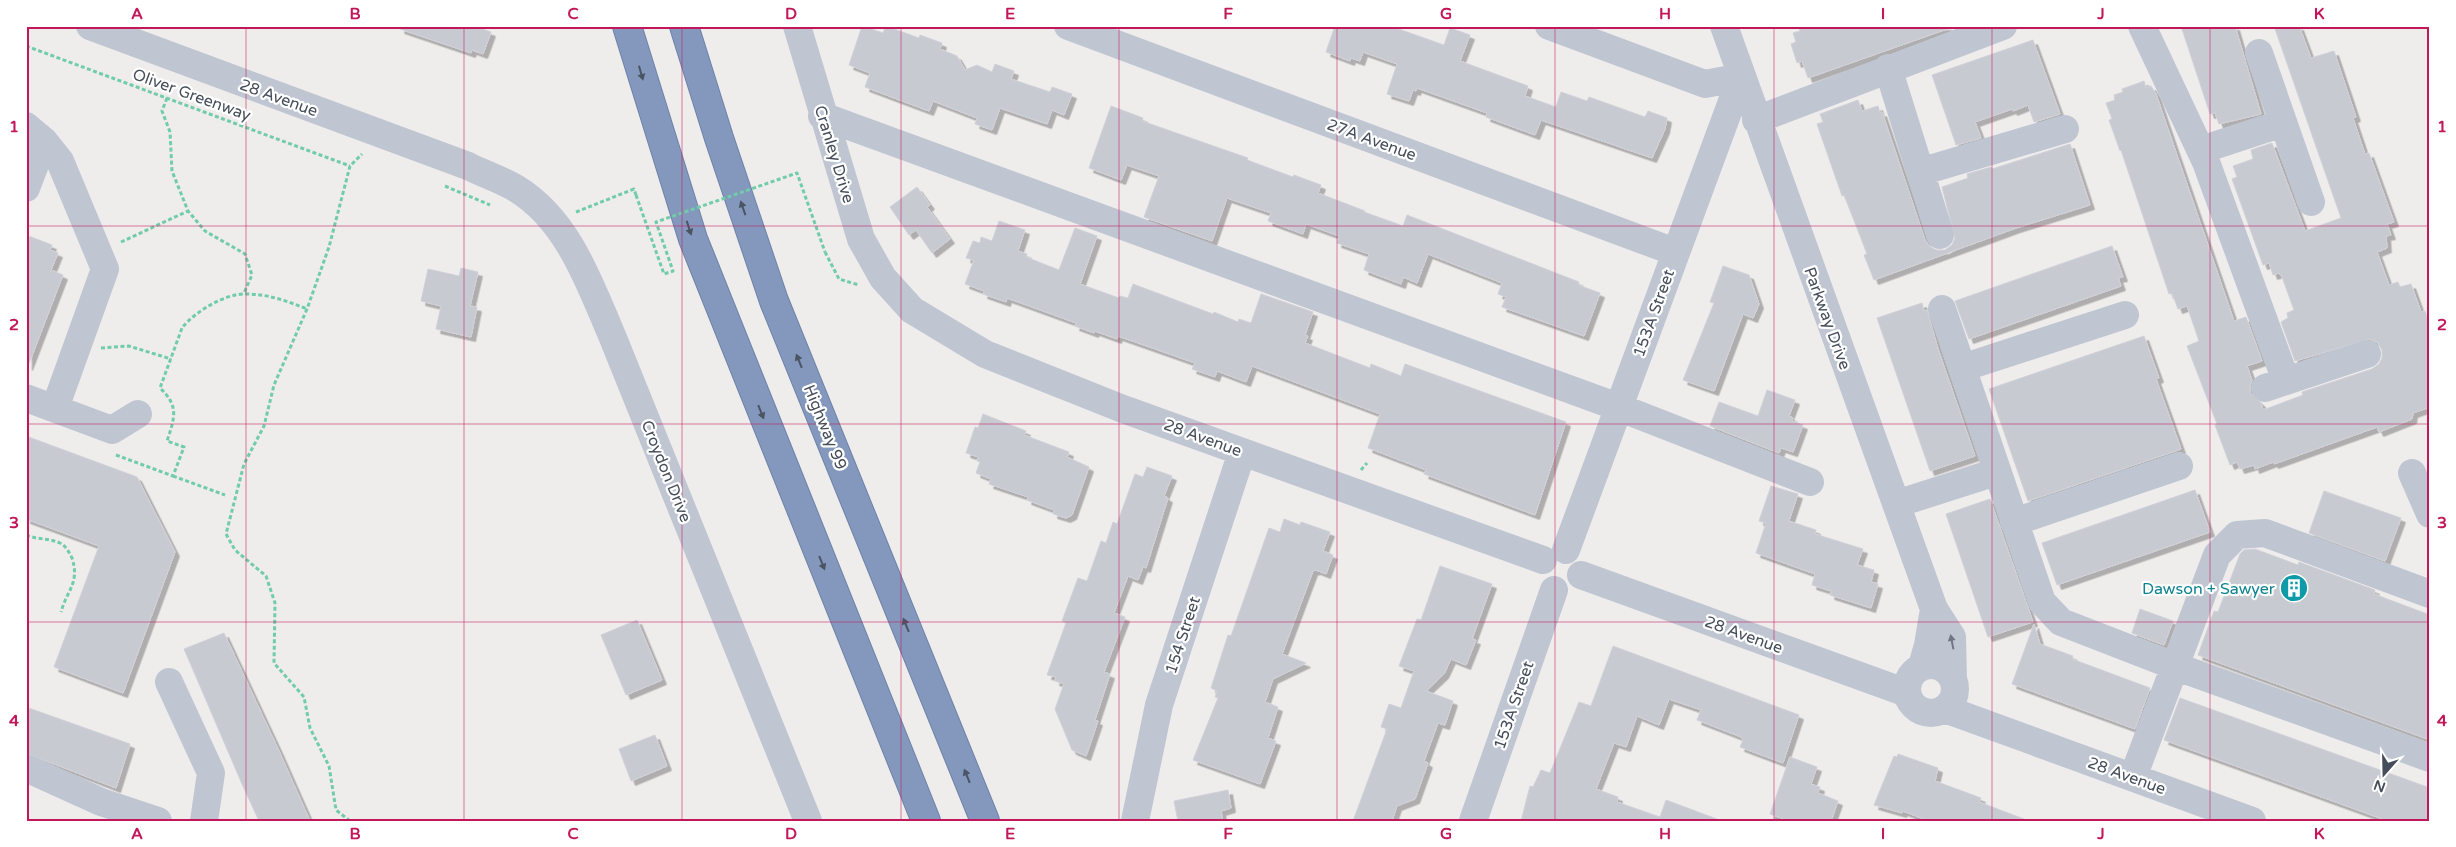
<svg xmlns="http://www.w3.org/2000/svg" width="2456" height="847" font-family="'Varela Round',sans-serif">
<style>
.building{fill:#c8cad2;stroke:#d0d1d8;filter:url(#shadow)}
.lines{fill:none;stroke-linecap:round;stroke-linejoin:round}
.highway-casing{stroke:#6e83a8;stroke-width:30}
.path{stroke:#71ccaa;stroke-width:3;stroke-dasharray:4 2.5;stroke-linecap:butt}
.minor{stroke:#bfc6d2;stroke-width:28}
.highway{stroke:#8398bc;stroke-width:28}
.path-bridge{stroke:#71ccaa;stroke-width:3;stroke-dasharray:4 2.5;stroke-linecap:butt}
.oneway{fill:#4a5463}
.oneway2{fill:#6f7783}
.grid{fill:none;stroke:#c2185b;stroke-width:1;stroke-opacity:0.55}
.labels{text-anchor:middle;stroke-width:4.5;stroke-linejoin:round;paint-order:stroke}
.street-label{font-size:16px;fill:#444d59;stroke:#fff}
.culture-label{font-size:16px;fill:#0d838f;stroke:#fff;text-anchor:end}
.neatline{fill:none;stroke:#c2185b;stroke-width:2}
.grid-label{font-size:16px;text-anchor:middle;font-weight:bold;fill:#c2185b}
</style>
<defs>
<filter id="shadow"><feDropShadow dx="4.5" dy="4.5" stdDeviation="0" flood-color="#0004"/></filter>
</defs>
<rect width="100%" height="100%" fill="#efecec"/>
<!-- building -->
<path class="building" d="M401,26H474L491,32L483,54L472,50L471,53L400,29Z
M862,26L883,33L886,26L919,38L920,35L942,43L940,49L957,56L965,70L977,65L992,72L995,64L1014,71L1011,79L1050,92L1052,87L1072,94L1064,115L1052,110L1047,124L1000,108L992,130L975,124L977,118L933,101L929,111L865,87L870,73L849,65Z
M1335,26H1390L1444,45L1450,28L1470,35L1460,61L1528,86L1525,96L1556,107L1561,92L1587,101L1589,97L1645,117L1648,111L1667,118L1665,129L1652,158L1541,120L1535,135L1486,117L1487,113L1417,88L1416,91L1413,90L1409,101L1387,94L1397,64L1363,52L1360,61L1351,58L1350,61L1326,52Z
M1798,26H1947V29L1808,78L1802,61L1797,63L1791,44L1796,42L1793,33L1800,31Z
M2181,26H2235L2261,114L2219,124L2215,113L2210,114Z
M2274,26H2299L2311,58L2334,51L2356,117L2353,118L2365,154L2369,153L2394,222L2387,224L2391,235L2386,236L2387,248L2377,252L2389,285L2398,282L2400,287L2411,284L2421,312L2425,311L2430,325V407L2413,413L2412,419L2379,432L2377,427L2274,464L2273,462L2255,469L2254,465L2240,469L2237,462L2230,465L2215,425L2217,424L2187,346L2199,341L2187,306L2178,309L2172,293L2169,294L2121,150L2120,151L2109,120L2112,119L2106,103L2115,100L2114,95L2123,92L2122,89L2144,81L2146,88L2151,86L2156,94L2234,321L2246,317L2262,361L2247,366L2252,380L2250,385V393L2261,403L2263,410L2303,395L2302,392L2372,369L2379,364L2382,358V350L2378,343L2370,339L2295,361L2281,322L2288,318L2287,313L2294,310L2282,277L2279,273L2273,275L2269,263L2263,265L2232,179L2237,177L2233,166L2253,159L2251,150L2272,143L2305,231L2341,218Z
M2033,40L2060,114L2034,122L2028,105L2013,111L2012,109L1975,122L1981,138L1956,145L1932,75Z
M1858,100L1862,111L1878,106L1880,113L1882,112L1925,240L1929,246L1936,250H1945L1952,245L1955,238L1942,187L1968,178L1967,174L1991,167L1992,169L2070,144L2090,205L2016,228L1874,280L1864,255L1867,254L1855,223L1844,195L1842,196L1817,124L1823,122L1820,114Z
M1111,106L1143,118L1142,121L1248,158L1247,160L1293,177L1294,175L1321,185L1318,193L1365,211L1364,212L1403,226L1407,215L1579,282L1578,285L1600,293L1584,336L1502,307L1506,297L1498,294L1502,283L1428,254L1417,283L1403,277L1401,284L1364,270L1369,254L1337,243L1339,236L1306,224L1303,234L1268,221L1271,213L1227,198L1212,241L1144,217L1159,176L1127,165L1121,180L1089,168Z
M917,187L930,205L927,207L950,239L932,253L916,230L909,235L890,207Z
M999,221L1025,230L1018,251L1027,254L1026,257L1059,270L1075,228L1097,236L1080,284L1119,298L1120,296L1128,298L1133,284L1213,314L1214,312L1238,322L1239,319L1251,323L1261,294L1313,312L1305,335L1308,336L1305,343L1370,368L1371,364L1401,376L1405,364L1566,422L1535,515L1424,474L1426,470L1368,448L1380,414L1252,366L1246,382L1217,371L1215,377L1192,369L1195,363L1118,336L1117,339L1095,331L1094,333L1075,326L1076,323L1007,298L1006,302L983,294L984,291L965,284L974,260L966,258L973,241L980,243L981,237L992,241Z
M26,235L52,245L50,250L58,253L51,270L63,275L28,366Z
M2112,246L2123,277L2118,278L2121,286L1969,339L1955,301Z
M1723,266L1749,275L1759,304L1753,318L1743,314L1714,391L1683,380L1714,303L1710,302Z
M461,268L478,272L470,306L477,307L471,337L436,329L441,306L421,301L428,269L459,276Z
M1922,303L1924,311L1927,310L1938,349L1975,456L1930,471L1877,318Z
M2144,336L2159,378L2156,379L2181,449L2028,501L1989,389Z
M1767,390L1795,400L1789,416L1793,418L1792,421L1803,425L1793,452L1781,448L1779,453L1710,426L1719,402L1758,416Z
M983,414L1026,431L1024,435L1069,452L1067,457L1089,467L1072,515L1066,518L1053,514L1054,510L1027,500L1028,497L989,484L991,479L976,473L980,462L977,461L978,457L966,453L975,427L978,428Z
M26,436L137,477L175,552L123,693L54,667L99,546L26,519Z
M1147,467L1172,476L1164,496L1168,498L1146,568L1143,567L1138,580L1128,576L1114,613L1125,617L1104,672L1110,674L1095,720L1098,721L1086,756L1072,750L1055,709L1064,684L1055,681L1056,677L1047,675L1066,623L1062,621L1078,578L1087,581L1101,541L1106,543L1113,522L1117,524L1135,474L1143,477Z
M1771,486L1798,494L1789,521L1816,530L1815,534L1863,549L1857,565L1874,570L1871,582L1878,584L1871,608L1830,595L1831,591L1812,585L1815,574L1756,553L1766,523L1759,521Z
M2195,490L2210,532L2057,585L2042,543Z
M2324,491L2401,518L2385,561L2309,533Z
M1990,499L2033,622L1988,637L1946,514Z
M1284,519L1300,525L1301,522L1330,532L1323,551L1333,555L1326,574L1316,570L1313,571L1282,654L1306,663L1273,679L1265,702L1278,707L1268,738L1276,741L1260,784L1193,760L1218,698L1215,697L1217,691L1211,688L1228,635L1231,636L1269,528L1280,532Z
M2255,549L2298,565L2299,562L2375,590L2374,594L2430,615V740L2198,655L2214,611L2218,612L2240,554L2244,550Z
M1440,566L1492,584L1472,639L1476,640L1466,665L1451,659L1444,674L1426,691L1453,701L1445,725L1438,723L1424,761L1428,763L1415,799L1397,806L1392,821H1353L1387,729L1381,727L1389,704L1401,708L1414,671L1399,666L1417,619L1421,620Z
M2140,609L2173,621L2164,645L2132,633Z
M637,620L662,680L626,695L601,635Z
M2034,624L2040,644L2073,656L2072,659L2150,688L2135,729L2012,684Z
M224,633L279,751L310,821H259L242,784L184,649Z
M1613,646L1799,715L1783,763L1740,747L1743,740L1741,737L1697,720L1701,710L1669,699L1659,725L1637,716L1626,747L1614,743L1596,789L1618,797L1617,802L1660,817L1666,800L1717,819L1716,821H1521L1530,786L1533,787L1541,770L1550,773L1579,702L1591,706Z
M2180,698L2430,788V821H2388L2164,740Z
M26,707L130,744L116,788L26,753Z
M655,735L667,766L631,781L619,749Z
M1898,754L1938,768L1935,781L1981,798L1979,802L2024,819L2023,821H1929L1903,811L1902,813L1874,805L1894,756L1897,757Z
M1790,757L1817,767L1811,784L1820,787L1818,793L1838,801L1831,821H1789L1770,814Z
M1228,790L1231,808L1221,811L1223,821H1178L1174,801Z"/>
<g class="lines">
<defs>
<path id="highway" d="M627,26L693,239L926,821
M684,26L719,138L774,301L985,821"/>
</defs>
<!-- highway casing -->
<use href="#highway" class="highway-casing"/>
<!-- path -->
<path class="path" d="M26,46L350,166
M167,98L162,111L170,132L172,171L188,211L205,231L245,254L252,275L244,293
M445,186L490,205
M576,212L634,189L636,195
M121,242L188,211
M825,252L839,279L859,285
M101,348L129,346L171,359
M116,455L173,476L184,447L167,441C175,417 179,406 160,388L182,328C194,312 226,293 246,294C268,294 287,301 307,309
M1361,470L1367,463
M173,476L225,495
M26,535C38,540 49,538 60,543C66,546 69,552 72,558C80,583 67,590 61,612
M350,821L336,810L329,766L310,728L304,697L274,663L275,603L266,576L235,550L226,534L244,464L264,426L274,385L307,309L329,247L350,166L362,154"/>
<!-- minor -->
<path class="minor" d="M90,26L468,166C484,174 502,180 517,189C569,221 590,285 613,338L808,821
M797,26L861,239L883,278L912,310L985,354L1123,409L1543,560
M1068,26L1675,252
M1549,26L1705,84L1741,77
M1724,26L1934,609L1952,637L1953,680
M2142,26L2206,162L2286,381
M2259,53L2311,202
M1888,68L1940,235
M822,116L1618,407L1810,482
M1756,120L2003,26
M26,126L44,141L60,161L105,269L55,408
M2201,150L2283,123
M1920,172L2065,129
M26,188L44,141
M1942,309L2042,602L2061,622L2177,667L2430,758
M1962,368L2125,315
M2265,388L2367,354
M26,398L112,430L138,414
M2412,473L2430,514
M1896,504L1996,472
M2014,522L2179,466
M1566,550L1741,77
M1581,575L1907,693
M1907 689a24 24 0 1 1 48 0a24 24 0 1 1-48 0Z
M1922,666L1928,645L1934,609
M169,682L211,773L204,821
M1945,709L2252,821
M26,768L101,802L158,821
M2133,777L2217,555L2237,535L2265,533L2430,594
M1135,821L1159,705L1242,452
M1473,821L1554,590"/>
<!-- highway -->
<use href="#highway" class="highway"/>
<!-- path-bridge -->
<path class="path-bridge" d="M636,195L664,274L673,271L656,222L797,173L825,252"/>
</g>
<!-- one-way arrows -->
<defs><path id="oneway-solid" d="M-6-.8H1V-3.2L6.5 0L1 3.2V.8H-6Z" transform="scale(1.25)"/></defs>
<g class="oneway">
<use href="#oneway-solid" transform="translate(641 73) rotate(74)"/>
<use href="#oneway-solid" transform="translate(743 208) rotate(-109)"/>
<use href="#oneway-solid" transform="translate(689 228) rotate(72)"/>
<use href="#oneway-solid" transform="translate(799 361) rotate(-112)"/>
<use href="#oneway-solid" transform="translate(761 412) rotate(68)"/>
<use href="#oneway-solid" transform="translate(822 563) rotate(68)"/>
<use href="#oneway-solid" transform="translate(906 625) rotate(-112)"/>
<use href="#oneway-solid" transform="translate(967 776) rotate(-112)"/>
</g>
<use class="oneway2" href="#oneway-solid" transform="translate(1952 642) rotate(-101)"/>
<!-- grid -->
<path class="grid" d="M246,26V821M464,26V821M682,26V821M901,26V821M1119,26V821M1337,26V821M1555,26V821M1774,26V821M1992,26V821M2210,26V821M26,226H2430M26,424H2430M26,622H2430"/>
<!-- icons -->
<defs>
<symbol id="building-disc" viewBox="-11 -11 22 22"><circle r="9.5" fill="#0f9aa8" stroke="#fff"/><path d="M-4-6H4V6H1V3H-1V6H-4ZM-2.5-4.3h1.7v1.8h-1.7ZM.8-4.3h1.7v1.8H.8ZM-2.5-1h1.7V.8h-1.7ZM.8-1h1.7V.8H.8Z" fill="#fff"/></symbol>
</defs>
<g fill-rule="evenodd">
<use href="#building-disc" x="2278" y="572" width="32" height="32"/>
</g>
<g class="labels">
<!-- street labels -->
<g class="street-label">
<text transform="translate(192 94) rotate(20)" y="6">Oliver Greenway</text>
<text transform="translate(279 97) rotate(20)" y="6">28 Avenue</text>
<text transform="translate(1372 139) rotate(20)" y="6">27A Avenue</text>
<text transform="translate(835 154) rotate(73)" y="6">Cranley Drive</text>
<text transform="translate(1653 313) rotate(-70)" y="6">153A Street</text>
<text transform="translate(1828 318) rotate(70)" y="6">Parkway Drive</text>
<text transform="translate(826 427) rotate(68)" y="6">Highway 99</text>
<text transform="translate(1203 437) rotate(20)" y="6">28 Avenue</text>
<text transform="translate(667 471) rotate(68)" y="6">Croydon Drive</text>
<text transform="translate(1744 634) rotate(20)" y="6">28 Avenue</text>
<text transform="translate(1182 635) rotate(-72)" y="6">154 Street</text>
<text transform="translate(1513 705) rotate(-71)" y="6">153A Street</text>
<text transform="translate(2127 775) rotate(20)" y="6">28 Avenue</text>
</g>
<!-- culture labels -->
<g class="culture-label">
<text x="2275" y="594">Dawson + Sawyer</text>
</g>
</g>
<!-- border -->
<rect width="2456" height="847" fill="none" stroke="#ffffff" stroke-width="55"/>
<!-- north arrow -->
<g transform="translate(2384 774) rotate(200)" stroke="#ffffff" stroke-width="4" paint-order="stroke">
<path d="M0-4L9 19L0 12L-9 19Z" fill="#444d59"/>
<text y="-8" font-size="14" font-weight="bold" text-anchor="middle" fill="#444d59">N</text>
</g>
<rect x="28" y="28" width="2400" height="792" class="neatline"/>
<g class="grid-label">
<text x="137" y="19">A</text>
<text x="355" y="19">B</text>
<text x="573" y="19">C</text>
<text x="791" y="19">D</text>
<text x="1010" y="19">E</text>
<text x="1228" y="19">F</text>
<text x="1446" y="19">G</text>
<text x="1665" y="19">H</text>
<text x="1883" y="19">I</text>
<text x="2101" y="19">J</text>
<text x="2319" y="19">K</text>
<text x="14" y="132">1</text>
<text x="2442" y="132">1</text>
<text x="14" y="330">2</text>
<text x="2442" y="330">2</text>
<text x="14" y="528">3</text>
<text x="2442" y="528">3</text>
<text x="14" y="726">4</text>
<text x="2442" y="726">4</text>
<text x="137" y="839">A</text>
<text x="355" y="839">B</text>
<text x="573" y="839">C</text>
<text x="791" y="839">D</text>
<text x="1010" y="839">E</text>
<text x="1228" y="839">F</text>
<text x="1446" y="839">G</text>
<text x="1665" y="839">H</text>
<text x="1883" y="839">I</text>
<text x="2101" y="839">J</text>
<text x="2319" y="839">K</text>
</g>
</svg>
